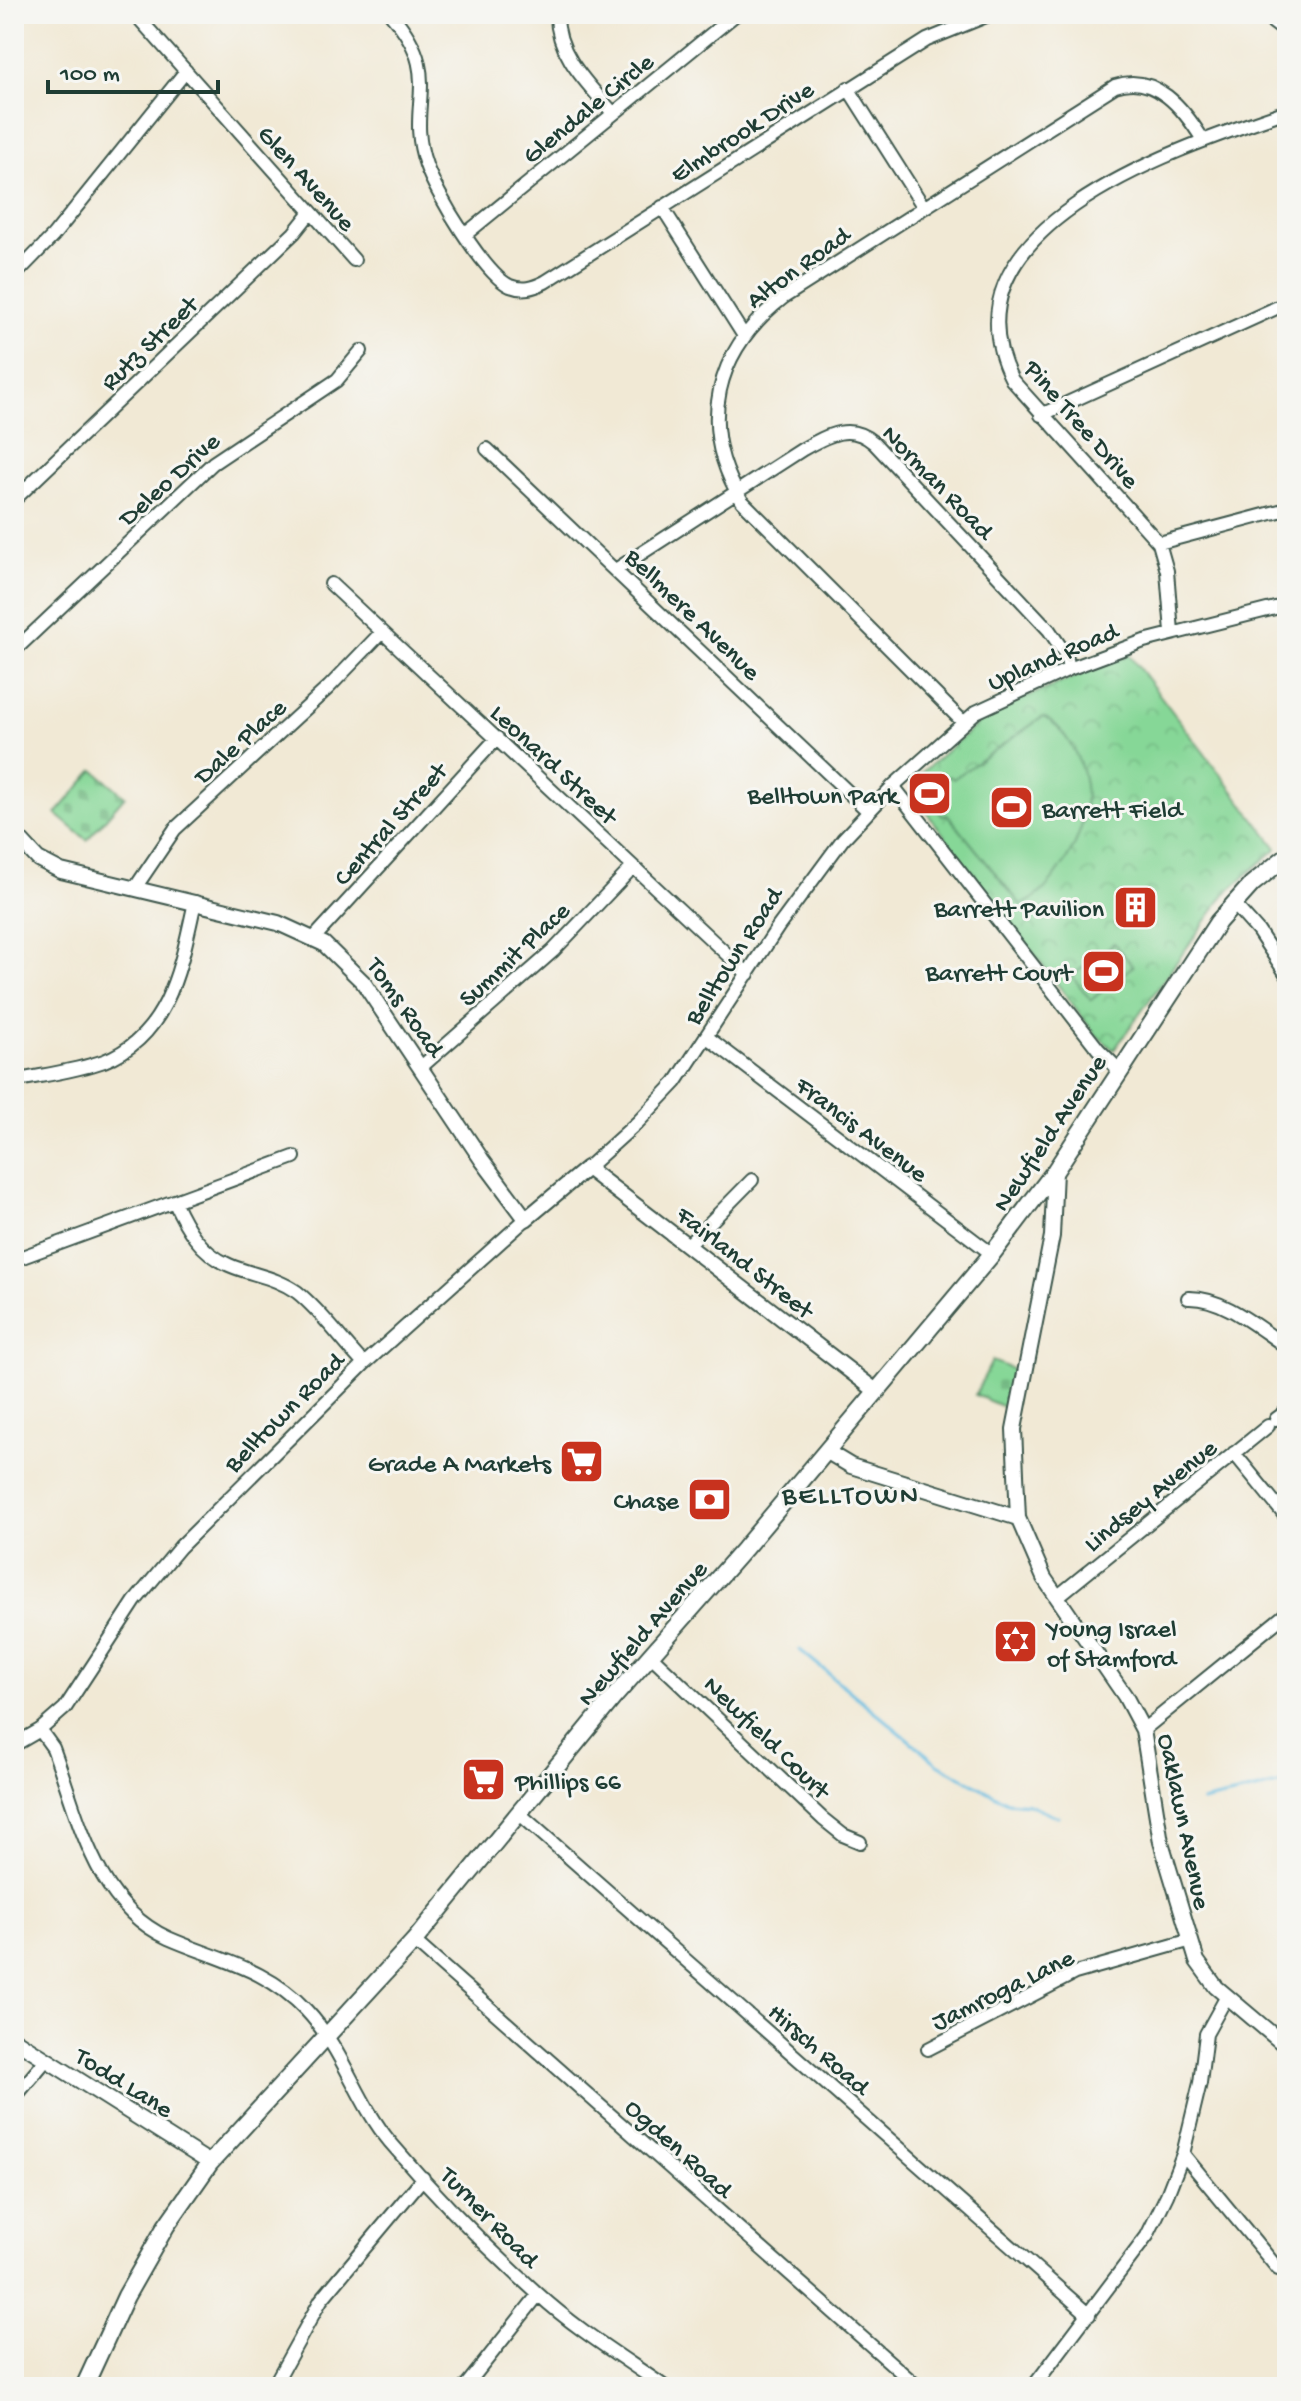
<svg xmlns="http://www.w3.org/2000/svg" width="1301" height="2401" font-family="'Gochi Hand',sans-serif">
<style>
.cemetery{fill:url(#cemetery-stones);stroke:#528a66;stroke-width:2}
.park{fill:url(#park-crowns);stroke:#528a66;stroke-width:2}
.pitch{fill:#86d797;stroke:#528a66;stroke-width:2}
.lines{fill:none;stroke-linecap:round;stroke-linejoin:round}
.stream{stroke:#63bce1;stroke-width:3}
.minor-casing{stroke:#3e574c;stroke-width:16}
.tertiary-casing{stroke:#3e574c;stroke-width:18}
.secondary-casing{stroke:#3e574c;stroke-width:20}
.minor{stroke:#fff;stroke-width:12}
.tertiary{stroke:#fff;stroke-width:14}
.secondary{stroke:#fff;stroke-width:16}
.labels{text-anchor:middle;stroke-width:6;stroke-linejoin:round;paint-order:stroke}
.street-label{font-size:26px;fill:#1f3d34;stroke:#f6f6f2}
.poi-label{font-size:26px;fill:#1f3d34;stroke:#f6f6f2;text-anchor:end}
.neighbourhood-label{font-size:28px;letter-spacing:2px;fill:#1f3d34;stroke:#f6f6f2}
</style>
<defs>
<pattern id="cemetery-stones" width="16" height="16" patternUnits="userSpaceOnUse" patternTransform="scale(2)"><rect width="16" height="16" fill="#86d797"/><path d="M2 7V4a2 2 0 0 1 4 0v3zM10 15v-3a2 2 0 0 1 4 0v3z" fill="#73b983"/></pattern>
<pattern id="park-crowns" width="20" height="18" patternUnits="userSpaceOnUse" patternTransform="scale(2)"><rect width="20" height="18" fill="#86d797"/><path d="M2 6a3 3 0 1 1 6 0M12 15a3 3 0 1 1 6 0" fill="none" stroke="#73b983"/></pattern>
</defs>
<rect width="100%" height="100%" fill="#f6f6f2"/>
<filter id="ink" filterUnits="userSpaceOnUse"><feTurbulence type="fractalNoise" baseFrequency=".0125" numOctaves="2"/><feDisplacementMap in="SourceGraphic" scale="16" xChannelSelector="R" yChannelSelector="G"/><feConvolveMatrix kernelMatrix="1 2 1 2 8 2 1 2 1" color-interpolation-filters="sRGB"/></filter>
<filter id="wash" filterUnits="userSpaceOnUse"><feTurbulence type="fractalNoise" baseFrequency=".006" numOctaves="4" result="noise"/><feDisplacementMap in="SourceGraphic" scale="32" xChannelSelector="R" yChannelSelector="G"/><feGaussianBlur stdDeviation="1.8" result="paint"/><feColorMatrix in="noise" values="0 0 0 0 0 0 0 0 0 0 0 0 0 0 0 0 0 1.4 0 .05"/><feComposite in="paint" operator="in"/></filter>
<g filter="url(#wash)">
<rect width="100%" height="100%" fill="#f1e9d5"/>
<!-- cemetery -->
<path class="cemetery" d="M94,770L125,796L87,840L56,814Z
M992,1361L1015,1370L1006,1408L975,1395Z"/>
<!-- park -->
<path class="park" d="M1129,655L1277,848L1225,894L1114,1050L1095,1034L1074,1006L921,805L915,791L923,778L920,774L992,711Z"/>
<!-- pitch -->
<path class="pitch" d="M1043,717C1055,722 1062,731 1069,742C1096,784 1088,829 1061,868C1050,884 1039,898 1021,905L948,815H942L932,802L934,789L950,776L953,779Z
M1114,943L1133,966L1091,1000L1072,976Z"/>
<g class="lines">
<!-- stream -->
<path class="stream" d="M800,1650L938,1764L1007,1802L1029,1804L1058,1817
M1202,1802L1287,1783"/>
</g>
</g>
<g filter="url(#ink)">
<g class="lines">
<defs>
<path id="minor" d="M135,14L354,260
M391,14C446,77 404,103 426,165C435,192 485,275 510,286C523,291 533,288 545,282L927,40L991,14
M557,14C556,55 589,85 613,113
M1262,14L1287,33
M848,88L923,206
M662,207L744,336
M467,233L736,14
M14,276L53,236L186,71
M1041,415L1287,303
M487,449L868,811
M14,500L294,233L310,213
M1159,543L1287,509
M617,569L803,449C828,435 850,422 874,443L1049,630L1066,655L1069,669
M331,584L748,974
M1172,632L1167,571L1159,543L1012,380C934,226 1182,147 1287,111
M14,651L213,463L337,380L361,351
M963,722L742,501C696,425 715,350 784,297L1115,86C1155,72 1184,109 1203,140
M893,786L1098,1049L1118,1069
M135,888L175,829L329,687L382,632
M1233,903L1258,931L1287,975
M314,938L497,738
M707,1037L992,1254
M420,1068L553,951L633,867
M14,1081C43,1075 76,1071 104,1061C171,1035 181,963 195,902
M1287,1129V1148
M587,1168L638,1122L676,1082L778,927L843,839L893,786L976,712L1069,669L1144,641L1287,605
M174,1201C186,1227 200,1253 229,1265C252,1275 276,1277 297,1292C322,1312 342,1341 364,1364
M526,1219L364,1364L180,1547L135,1601L65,1708L40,1730L53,1748C79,1817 94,1904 168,1938C218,1960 267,1968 306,2010C344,2050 356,2101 390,2142C435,2195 486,2247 538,2294C576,2329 622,2357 665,2387
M687,1246L752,1180
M14,1260L294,1157
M1188,1298C1224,1297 1258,1328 1287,1347
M1276,1419L1287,1411
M1234,1453L1287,1518
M1057,1597L1268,1426
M650,1655L823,1819L843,1835L860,1842
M1143,1730L1287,1613
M14,1745L40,1730
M521,1815L1089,2315
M414,1941L918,2387
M928,2049L1075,1973L1188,1941
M14,2098L46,2060
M1183,2154L1278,2269
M273,2387L321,2300L423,2178
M465,2387L538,2295
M1033,2387L1147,2236L1167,2195L1183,2154L1200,2083L1206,2034L1227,1996"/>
<path id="tertiary" d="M14,833L38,859L61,871L278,923L324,944L363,982L482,1160L526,1219L587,1168L876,1391
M1055,1171L1052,1236L1014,1429L1018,1518L1044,1578L1125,1696L1143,1730L1161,1842L1197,1961L1216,1987L1287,2047
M826,1451L851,1466L1018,1518
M14,2039L210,2163"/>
<path id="secondary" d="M84,2387L126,2296L166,2226L210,2163L414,1941L613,1698L744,1549L992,1254L1055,1171L1218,922L1252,884L1287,856"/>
</defs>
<!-- minor casing -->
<use href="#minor" class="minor-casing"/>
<!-- tertiary casing -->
<use href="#tertiary" class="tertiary-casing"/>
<!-- secondary casing -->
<use href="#secondary" class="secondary-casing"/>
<!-- minor -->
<use href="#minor" class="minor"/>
<!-- tertiary -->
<use href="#tertiary" class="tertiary"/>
<!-- secondary -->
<use href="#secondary" class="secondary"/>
</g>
</g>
<!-- icons -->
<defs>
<symbol id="stadium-square" viewBox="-11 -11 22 22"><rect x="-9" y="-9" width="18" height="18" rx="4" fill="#c8321e" stroke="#f6f6f2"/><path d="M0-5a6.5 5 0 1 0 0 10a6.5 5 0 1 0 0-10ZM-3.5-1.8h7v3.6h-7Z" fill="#fff"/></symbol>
<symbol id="building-square" viewBox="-11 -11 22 22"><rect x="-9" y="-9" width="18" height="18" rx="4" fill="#c8321e" stroke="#f6f6f2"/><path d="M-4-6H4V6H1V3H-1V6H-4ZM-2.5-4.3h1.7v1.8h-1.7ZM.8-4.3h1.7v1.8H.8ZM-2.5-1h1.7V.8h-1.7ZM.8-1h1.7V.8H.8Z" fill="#fff"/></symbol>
<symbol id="supermarket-square" viewBox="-11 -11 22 22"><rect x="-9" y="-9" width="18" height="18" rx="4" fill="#c8321e" stroke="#f6f6f2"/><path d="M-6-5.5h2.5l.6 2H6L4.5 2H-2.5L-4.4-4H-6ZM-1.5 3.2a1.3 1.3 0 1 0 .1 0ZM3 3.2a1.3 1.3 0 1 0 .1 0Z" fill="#fff"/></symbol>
<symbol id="bank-square" viewBox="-11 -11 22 22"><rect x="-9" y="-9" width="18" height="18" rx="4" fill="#c8321e" stroke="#f6f6f2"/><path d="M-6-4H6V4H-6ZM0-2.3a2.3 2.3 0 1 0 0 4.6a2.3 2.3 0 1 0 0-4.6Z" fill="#fff"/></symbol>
<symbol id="synagogue-square" viewBox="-11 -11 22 22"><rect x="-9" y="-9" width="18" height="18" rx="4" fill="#c8321e" stroke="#f6f6f2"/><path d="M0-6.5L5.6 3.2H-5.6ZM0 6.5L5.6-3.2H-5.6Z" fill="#fff"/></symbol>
</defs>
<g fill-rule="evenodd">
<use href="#stadium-square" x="904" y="768" width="51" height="51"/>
<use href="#stadium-square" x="986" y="782" width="51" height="51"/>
<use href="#building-square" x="1110" y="882" width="51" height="51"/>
<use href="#stadium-square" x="1078" y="946" width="51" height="51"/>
<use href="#supermarket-square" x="556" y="1436" width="51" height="51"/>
<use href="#bank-square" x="684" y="1474" width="51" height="51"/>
<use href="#synagogue-square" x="990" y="1616" width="51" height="51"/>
<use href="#supermarket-square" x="458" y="1754" width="51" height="51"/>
</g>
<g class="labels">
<!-- street labels -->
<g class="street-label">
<text transform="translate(587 107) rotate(-39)" y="9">Glendale Circle</text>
<text transform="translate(741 130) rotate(-33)" y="9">Elmbrook Drive</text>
<text transform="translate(308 177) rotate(48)" y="9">Glen Avenue</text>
<text transform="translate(797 266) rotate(-36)" y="9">Alton Road</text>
<text transform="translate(148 342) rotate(-44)" y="9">Rutz Street</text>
<text transform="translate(1083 423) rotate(49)" y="9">Pine Tree Drive</text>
<text transform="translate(168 478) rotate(-42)" y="9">Deleo Drive</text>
<text transform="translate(939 481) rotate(46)" y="9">Norman Road</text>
<text transform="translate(694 613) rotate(44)" y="9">Bellmere Avenue</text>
<text transform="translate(1052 655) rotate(-23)" y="9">Upland Road</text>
<text transform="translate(239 740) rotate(-42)" y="9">Dale Place</text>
<text transform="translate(555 763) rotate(43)" y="9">Leonard Street</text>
<text transform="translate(389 823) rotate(-48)" y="9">Central Street</text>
<text transform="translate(513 953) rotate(-43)" y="9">Summit Place</text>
<text transform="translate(732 955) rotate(-57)" y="9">Belltown Road</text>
<text transform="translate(407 1006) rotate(55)" y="9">Toms Road</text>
<text transform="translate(863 1128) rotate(37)" y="9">Francis Avenue</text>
<text transform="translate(1048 1132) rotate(-56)" y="9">Newfield Avenue</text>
<text transform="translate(746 1261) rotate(38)" y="9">Fairland Street</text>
<text transform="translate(283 1411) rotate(-45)" y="9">Belltown Road</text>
<text transform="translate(1149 1494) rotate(-39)" y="9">Lindsey Avenue</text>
<text transform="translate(641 1632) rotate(-49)" y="9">Newfield Avenue</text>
<text transform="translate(768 1736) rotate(44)" y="9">Newfield Court</text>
<text transform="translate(1186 1821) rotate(78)" y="9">Oaklawn Avenue</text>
<text transform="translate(1002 1988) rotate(-26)" y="9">Jamroga Lane</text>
<text transform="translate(820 2048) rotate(41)" y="9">Hirsch Road</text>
<text transform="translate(125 2081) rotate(32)" y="9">Todd Lane</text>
<text transform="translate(680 2147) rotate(42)" y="9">Ogden Road</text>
<text transform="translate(491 2216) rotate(46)" y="9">Turner Road</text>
</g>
<!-- poi labels -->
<g class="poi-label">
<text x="898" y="803">Belltown Park</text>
<text x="1042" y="817" text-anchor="start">Barrett Field</text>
<text x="1104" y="916">Barrett Pavilion</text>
<text x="1072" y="980">Barrett Court</text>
<text x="551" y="1471">Grade A Markets</text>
<text x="679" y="1508">Chase</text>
<text x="1047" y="1636" text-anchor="start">Young Israel<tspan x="1047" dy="30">of Stamford</tspan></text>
<text x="515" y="1789" text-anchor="start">Phillips 66</text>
</g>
<!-- neighbourhood labels -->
<g class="neighbourhood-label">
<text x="851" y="1503">BELLTOWN</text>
</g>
</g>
<!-- margin -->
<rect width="1301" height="2401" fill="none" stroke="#f6f6f2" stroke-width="48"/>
<!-- scale -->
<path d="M48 80v12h170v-12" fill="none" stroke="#1f3d34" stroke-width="4"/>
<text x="60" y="80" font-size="24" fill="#1f3d34" stroke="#f6f6f2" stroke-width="6" paint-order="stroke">100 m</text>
</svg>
